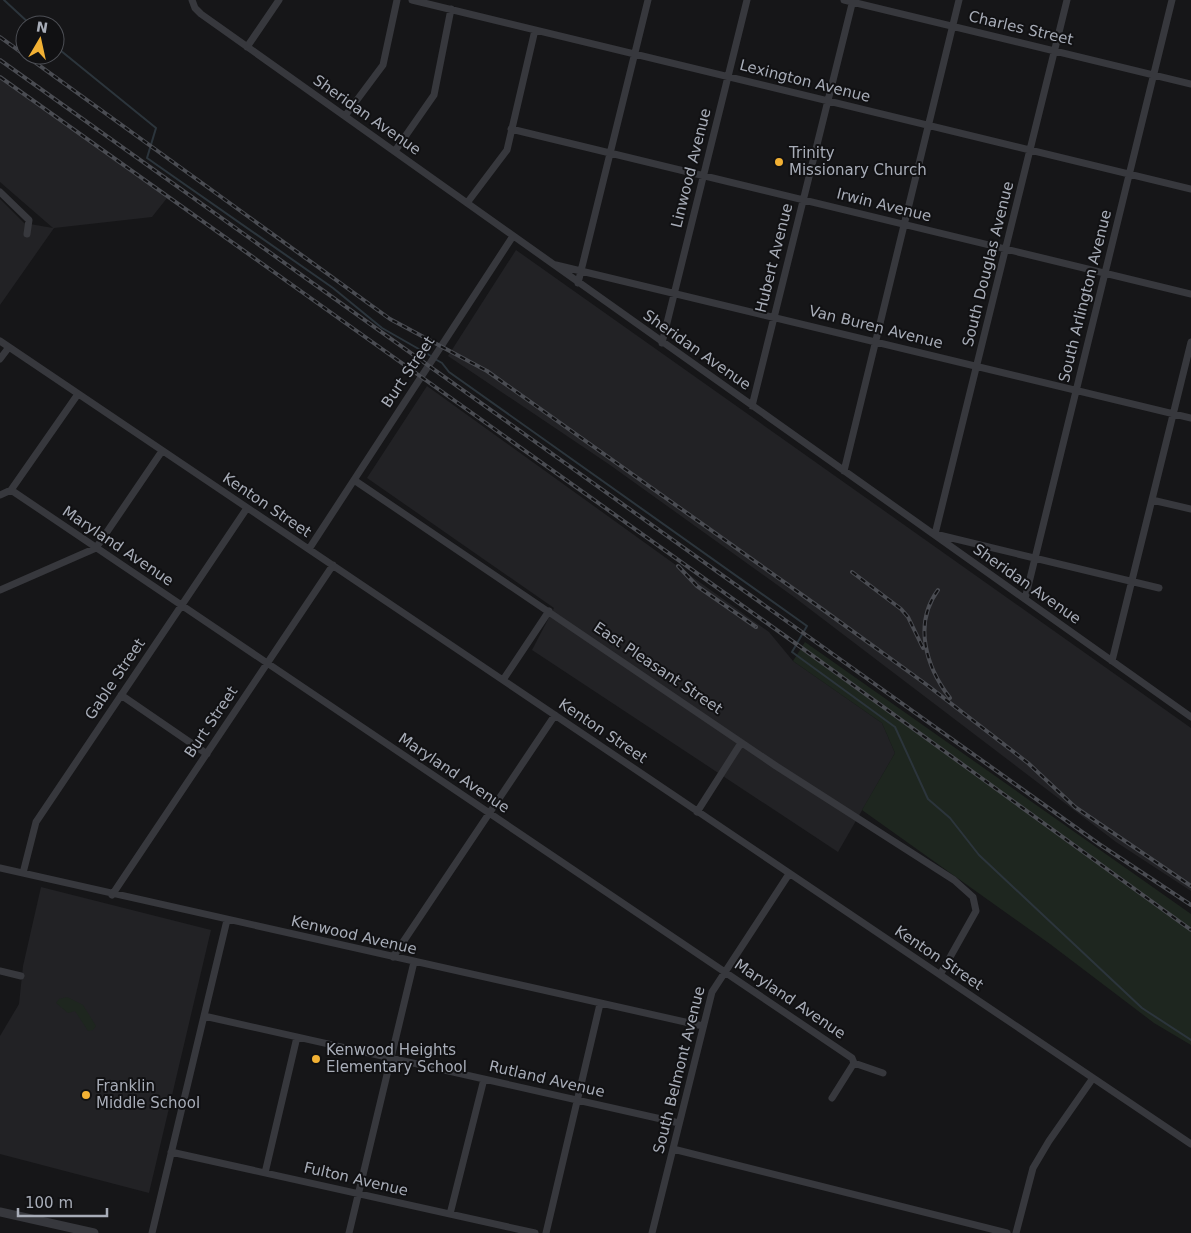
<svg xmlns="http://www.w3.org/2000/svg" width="1191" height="1233" font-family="'DejaVu Sans',sans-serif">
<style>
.built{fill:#222225}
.green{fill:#1e261f}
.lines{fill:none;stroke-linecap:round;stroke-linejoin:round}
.stream{stroke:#2c353c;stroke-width:2}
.minor{stroke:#37383d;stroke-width:7}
.tertiary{stroke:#37383d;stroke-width:9}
.rail-casing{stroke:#4a4c52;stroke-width:4}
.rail{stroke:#111113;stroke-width:2;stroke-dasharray:5.5;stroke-linecap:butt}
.poi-dot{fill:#f2b134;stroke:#111113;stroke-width:2}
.labels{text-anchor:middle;stroke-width:4;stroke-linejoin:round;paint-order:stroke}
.street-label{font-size:15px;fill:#a8adb8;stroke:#111113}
.poi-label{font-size:15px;fill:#a8adb8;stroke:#111113;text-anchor:start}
</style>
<rect width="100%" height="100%" fill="#161618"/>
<!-- built -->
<path class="built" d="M0,78L167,198L152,217L54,228L0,305V199L24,223L53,228L0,182Z
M516,250L1191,728V891L1116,842L794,597L610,465L448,356Z
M427,386L769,632L793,661L882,723L895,753L838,852L532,650L554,608L367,478Z
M41,887L211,930L149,1193L0,1154V1036L19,1004L23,966Z"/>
<!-- green -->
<path class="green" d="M805,642L1191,914V1045L1154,1023L1050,944L862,810L895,753L882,723L793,661Z
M67,997L83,1005L96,1026L93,1030L88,1031L75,1011L68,1013L56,1003L59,999Z"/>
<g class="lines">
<!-- stream -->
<path class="stream" d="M4,0L31,25
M55,46L156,128L147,158L333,288L382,328L431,356
M435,359L442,363L449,372L807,626L792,652L895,727L928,799L950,818L979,855L1142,1008L1191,1040"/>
<!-- minor -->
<path class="minor" d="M192,0L195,8L201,14L1191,717
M412,0L1191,189
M844,0L1191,84
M1067,0L935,534L1159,588
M247,47L279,0
M345,116L383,65L397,0
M511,129L1191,294
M395,151L434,95L451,9
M0,192L29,220L27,234
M467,203L507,150L535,30
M556,265L1191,418
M578,283L648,0
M0,341L1191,1144
M662,343L747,0
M0,359L9,347
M752,406L853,0
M844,471L959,0
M354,480L776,766L954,880L973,897L976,911L940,975
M11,490L852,1058L854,1063L883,1073
M0,495L11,490L78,394
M1152,500L1191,509
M309,549L513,236
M0,590L96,548L162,451
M1025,599L1172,0
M1112,661L1191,342
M503,680L549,611
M121,695L207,754
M697,812L741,743
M0,868L703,1026
M23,873L36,822L247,508
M112,895L333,565
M393,957L555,715
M0,971L21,976
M204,1016L679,1123
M832,1098L854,1063
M673,1149L1007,1233
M171,1152L535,1233
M265,1173L297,1037
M450,1214L484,1079
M152,1233L227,920
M349,1233L414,962
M546,1233L600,1004
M652,1233L712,992L789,874
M1016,1233L1033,1168L1049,1141L1093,1078"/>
<!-- tertiary -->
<path class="tertiary" d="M0,1212L94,1233"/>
<defs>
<path id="rail" d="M0,37L390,319L487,371L822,609L927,685L1028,763L1075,807L1191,886
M0,60L1099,844L1191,905
M0,77L795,643L1191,930
M678,566L697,586L756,627
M852,572L901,609L908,617L923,648
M938,590C913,624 926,667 950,698"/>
</defs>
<!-- rail casing -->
<use href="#rail" class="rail-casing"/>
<!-- rail -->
<use href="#rail" class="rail"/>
</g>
<!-- markers -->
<g class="poi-dot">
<circle cx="779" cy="162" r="5"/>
<circle cx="316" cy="1059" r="5"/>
<circle cx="86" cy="1095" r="5"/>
</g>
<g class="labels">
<!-- street labels -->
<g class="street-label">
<text transform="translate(1021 28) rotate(13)" y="5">Charles Street</text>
<text transform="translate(805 81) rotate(14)" y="5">Lexington Avenue</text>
<text transform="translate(367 115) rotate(35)" y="5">Sheridan Avenue</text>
<text transform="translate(691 168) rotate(-76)" y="5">Linwood Avenue</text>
<text transform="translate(884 205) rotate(14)" y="5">Irwin Avenue</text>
<text transform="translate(774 258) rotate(-76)" y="5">Hubert Avenue</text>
<text transform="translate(988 264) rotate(-76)" y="5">South Douglas Avenue</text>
<text transform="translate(1085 296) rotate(-76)" y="5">South Arlington Avenue</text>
<text transform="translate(876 327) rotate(14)" y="5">Van Buren Avenue</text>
<text transform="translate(697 350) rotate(35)" y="5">Sheridan Avenue</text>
<text transform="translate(408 372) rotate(-56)" y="5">Burt Street</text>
<text transform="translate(267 505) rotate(34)" y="5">Kenton Street</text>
<text transform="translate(118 546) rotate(34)" y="5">Maryland Avenue</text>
<text transform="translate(1027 584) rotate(35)" y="5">Sheridan Avenue</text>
<text transform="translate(658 668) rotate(34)" y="5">East Pleasant Street</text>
<text transform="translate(115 679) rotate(-56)" y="5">Gable Street</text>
<text transform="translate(211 722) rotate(-56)" y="5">Burt Street</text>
<text transform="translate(603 731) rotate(34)" y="5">Kenton Street</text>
<text transform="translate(454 773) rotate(34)" y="5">Maryland Avenue</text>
<text transform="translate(354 935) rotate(13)" y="5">Kenwood Avenue</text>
<text transform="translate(939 958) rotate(34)" y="5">Kenton Street</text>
<text transform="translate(790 999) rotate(34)" y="5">Maryland Avenue</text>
<text transform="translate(679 1070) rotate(-76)" y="5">South Belmont Avenue</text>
<text transform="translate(547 1079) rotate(13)" y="5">Rutland Avenue</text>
<text transform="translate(356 1179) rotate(13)" y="5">Fulton Avenue</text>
</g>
<!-- poi labels -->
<g class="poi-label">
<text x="789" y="158">Trinity<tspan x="789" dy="17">Missionary Church</tspan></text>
<text x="326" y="1055">Kenwood Heights<tspan x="326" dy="17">Elementary School</tspan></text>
<text x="96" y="1091">Franklin<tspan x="96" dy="17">Middle School</tspan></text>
</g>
</g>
<!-- north arrow -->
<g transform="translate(40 40) rotate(9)"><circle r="24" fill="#111113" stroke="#4d4f55"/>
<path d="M0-4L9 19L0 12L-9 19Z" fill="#f2b134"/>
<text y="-8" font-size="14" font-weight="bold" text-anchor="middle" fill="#a8adb8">N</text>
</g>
<!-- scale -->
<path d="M18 1208v8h89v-8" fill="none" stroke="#a8adb8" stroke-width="2.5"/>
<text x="25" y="1208" font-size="15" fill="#a8adb8" stroke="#111113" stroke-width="4" paint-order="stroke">100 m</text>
</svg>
